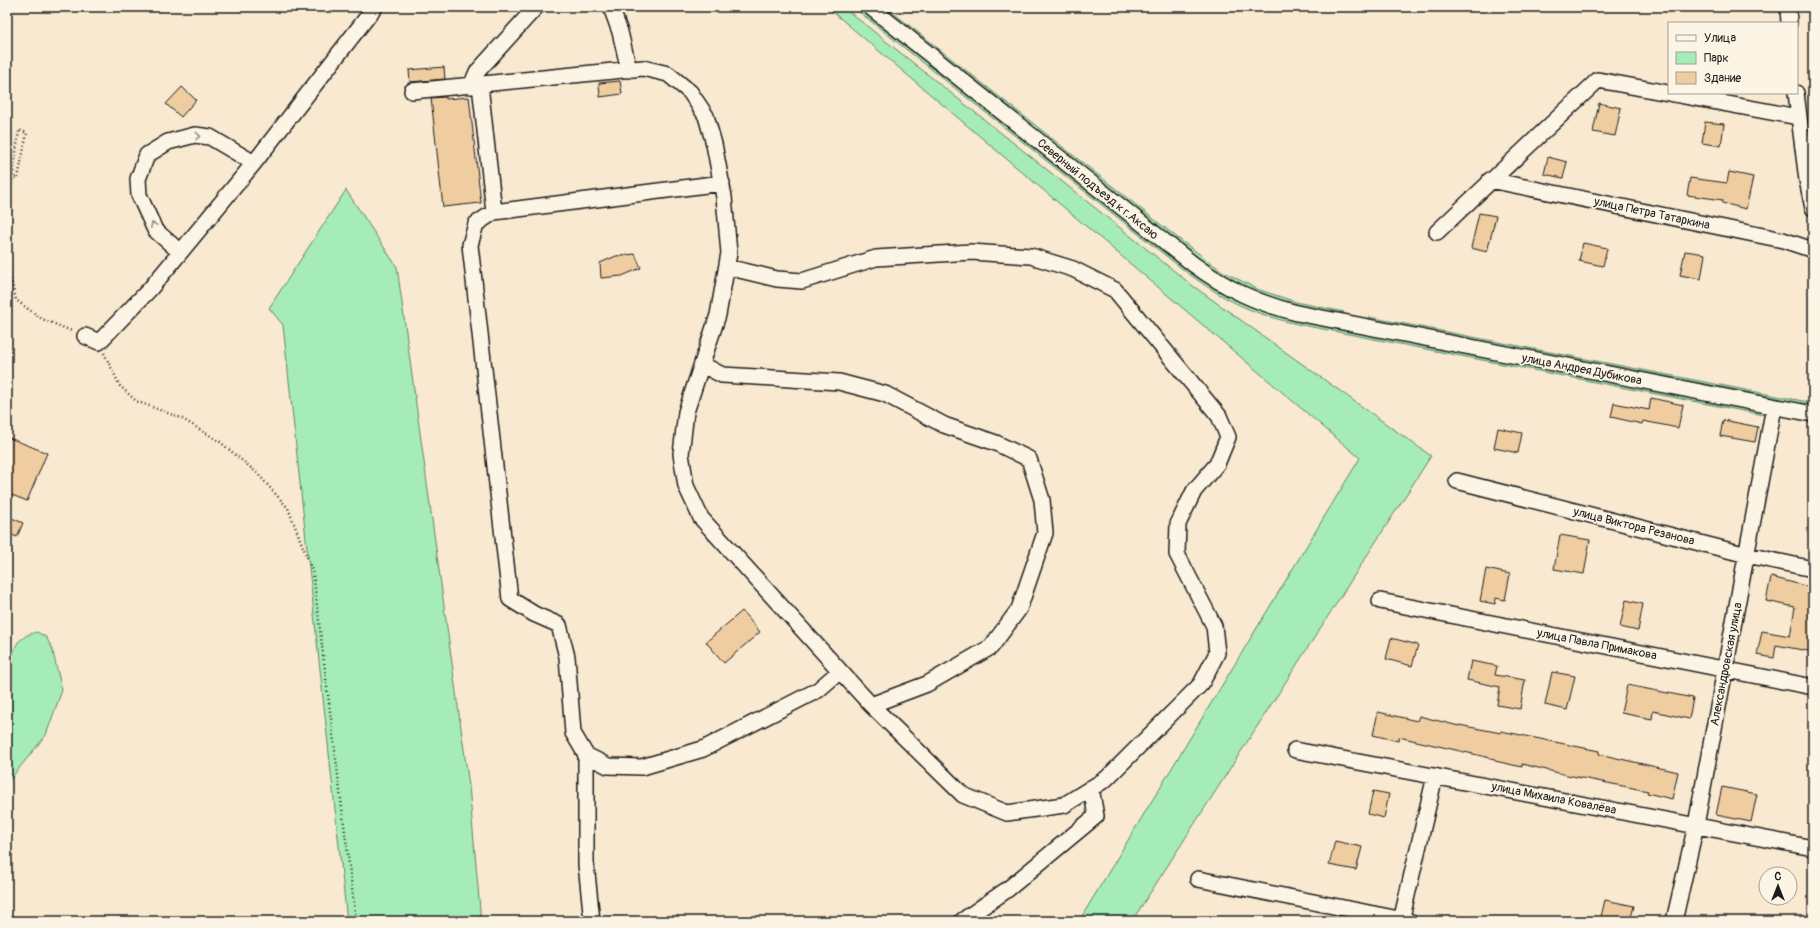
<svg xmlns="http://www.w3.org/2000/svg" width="1820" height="928" font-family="Pangolin,sans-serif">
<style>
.green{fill:#a6ecb8;stroke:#61846a}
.building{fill:#efcda0;stroke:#1c1c1c}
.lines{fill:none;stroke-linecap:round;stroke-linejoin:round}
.minor-casing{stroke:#1c1c1c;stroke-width:18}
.path{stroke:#1c1c1c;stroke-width:2.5;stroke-dasharray:1 3;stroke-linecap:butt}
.minor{stroke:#fcf5e5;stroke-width:15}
.path-bridge{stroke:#1c1c1c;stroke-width:2.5;stroke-dasharray:1 3;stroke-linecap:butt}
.oneway{stroke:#97938b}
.labels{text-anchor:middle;stroke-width:3.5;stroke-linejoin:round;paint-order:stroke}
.street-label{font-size:12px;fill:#1c1c1c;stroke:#fcf5e5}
</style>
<rect width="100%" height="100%" fill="#f8e9d0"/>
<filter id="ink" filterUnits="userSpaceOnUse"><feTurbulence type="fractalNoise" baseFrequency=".025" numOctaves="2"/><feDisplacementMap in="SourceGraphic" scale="8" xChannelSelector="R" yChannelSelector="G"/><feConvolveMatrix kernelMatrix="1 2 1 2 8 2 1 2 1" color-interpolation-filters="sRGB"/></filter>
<g filter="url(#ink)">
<!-- green -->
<path class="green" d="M827,7H843L1193,286L1431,456L1132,921H1079L1360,458Z
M853,7H860L1192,272C1225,296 1252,309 1292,319L1761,411L1764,415L1297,324C1250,313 1224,300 1185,271Z
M880,7H886L1179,239L1222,271L1257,289L1296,302L1344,312C1319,319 1256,293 1232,281C1219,275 1207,265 1196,257Z
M346,190L397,267L469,786L481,921H347L283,325L269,308Z
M1369,317L1813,403V408L1372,320Z
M37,632L46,637L52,648L62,690L46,735L7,783V664L18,642L27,635Z"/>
<!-- building -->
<path class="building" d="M444,67L445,79L410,82L409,70Z
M620,81L622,94L600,97L599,83Z
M182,87L196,100L181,117L166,104Z
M446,97V99L469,97L481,203L443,207L431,98Z
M1599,103L1621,108L1615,136L1593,132Z
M1705,122L1724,124L1721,146L1702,143Z
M1548,157L1567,162L1563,178L1544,174Z
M1729,172L1753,177L1746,209L1722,203L1723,200L1687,195L1690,178L1727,183Z
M1479,213L1496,216L1487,252L1471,248Z
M1583,243L1607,248L1603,266L1579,261Z
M1685,251L1705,254L1701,279L1680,275Z
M635,254L641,268L622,276L601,278L600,263L616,256Z
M1651,398L1683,405L1678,428L1643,421L1642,424L1611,417L1614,403L1649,410Z
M1723,420L1758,427L1755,442L1720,436Z
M1498,428L1522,433L1518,453L1494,448Z
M7,437L47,453L27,501L7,493Z
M7,516L23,523L17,537L7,533Z
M1560,535L1590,540L1584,574L1554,569Z
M1486,569L1510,574L1505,600L1496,598L1495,604L1480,601Z
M1771,577L1813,588V652L1776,645L1774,658L1757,655L1762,631L1790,636L1795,607L1766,601Z
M1626,600L1643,604L1638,631L1620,627Z
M742,611L760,632L724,663L706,642Z
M1391,638L1418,645L1412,666L1386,659Z
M1471,661L1497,666L1495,675L1525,680L1520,709L1497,705L1500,687L1467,680Z
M1552,672L1575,676L1567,710L1545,705Z
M1627,685L1693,698L1689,719L1653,711L1652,719L1621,713Z
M1378,712L1417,721L1419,716L1459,726V725L1501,733V731L1599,751V754L1678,772L1672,799L1647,793L1648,791L1567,775L1522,764V767L1495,761V759L1399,737L1398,741L1373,735Z
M1722,787L1757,794L1751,822L1716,815Z
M1373,791L1389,794L1384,818L1368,814Z
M1335,841L1362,847L1356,870L1329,865Z
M1605,900L1634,906L1630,921H1600Z"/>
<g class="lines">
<defs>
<path id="minor" d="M611,7L620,32L629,70
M870,7L1193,264C1227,289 1257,303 1297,313L1813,414
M1788,7L1789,23
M480,85L494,212
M471,86L477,72L536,7
M412,91L643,68L668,74L690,92L706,116L714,144L724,197L729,253L718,315L686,412L681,454L686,486L701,518L871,705L963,795L1007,813L1064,805L1106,779L1201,684L1217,653L1214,626L1177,554L1178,524L1194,491L1217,464L1228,437L1219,416L1115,290L1073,269L1031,256L971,252L876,258L802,281L777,279L727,267
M1796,93L1807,180L1813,208
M1490,180L1783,240L1813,250
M722,183L494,212L476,224L470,245L510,599L534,614L559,625L567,657L573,733L586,755L608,766L642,767L703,749L818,690L840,671
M1437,232L1598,80L1798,117
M180,252L155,230L139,195L138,179L147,155L168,142L195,135L210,137L254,163
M85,336L99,342L150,289L254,163L375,7
M703,365L722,375L839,382L885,394L944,425L996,443L1029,459L1042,500L1045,533L1019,609L991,647L927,684L871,705
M1457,481L1747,555L1813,569
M1380,601L1813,687
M1295,750L1813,848
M586,755V864L592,921
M1198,879L1409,921
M962,921L1008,889L1096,816L1091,788
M1401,921L1435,776
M1674,921L1696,825L1774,407"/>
</defs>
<!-- minor casing -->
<use href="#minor" class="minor-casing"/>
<!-- path -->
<path class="path" d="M18,178L27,133L19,130L10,196L8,257L10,276L16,300L42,319L72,331
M104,353L120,386L136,401L181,418L219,441L257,473L288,508L313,573L356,921"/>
<!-- minor -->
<use href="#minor" class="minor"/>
<!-- path-bridge -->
<path class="path-bridge" d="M7,176L18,178"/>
</g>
<!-- one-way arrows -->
<defs><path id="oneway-chevron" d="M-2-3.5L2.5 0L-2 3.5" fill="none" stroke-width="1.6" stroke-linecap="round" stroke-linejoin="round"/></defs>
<g class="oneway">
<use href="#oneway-chevron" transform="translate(198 136) rotate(1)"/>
<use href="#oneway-chevron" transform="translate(153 225) rotate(-118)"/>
</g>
</g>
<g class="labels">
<!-- street labels -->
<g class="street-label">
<text transform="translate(1098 189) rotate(39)" y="4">Северный подъезд к г.Аксаю</text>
<text transform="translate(1652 213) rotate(12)" y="4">улица Петра Татаркина</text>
<text transform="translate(1582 369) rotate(11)" y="4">улица Андрея Дубикова</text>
<text transform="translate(1634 526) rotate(14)" y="4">улица Виктора Резанова</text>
<text transform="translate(1597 644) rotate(11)" y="4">улица Павла Примакова</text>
<text transform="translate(1726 664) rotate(-79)" y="4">Александровская улица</text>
<text transform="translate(1554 798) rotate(11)" y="4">улица Михаила Ковалёва</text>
</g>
</g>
<!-- margin -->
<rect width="1820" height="928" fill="none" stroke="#fcf5e5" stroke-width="24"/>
<rect x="12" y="12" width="1796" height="904" fill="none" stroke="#1c1c1c" stroke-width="1.5" filter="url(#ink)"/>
<!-- legend -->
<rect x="1668" y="22" width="130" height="72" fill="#fcf5e5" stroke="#a29e95"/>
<rect x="1676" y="35" width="20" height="6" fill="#fcf5e5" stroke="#a29e95"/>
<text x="1704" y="42" font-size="12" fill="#1c1c1c">Улица</text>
<rect x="1676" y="52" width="20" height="12" fill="#a6ecb8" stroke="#a29e95"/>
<text x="1704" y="62" font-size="12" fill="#1c1c1c">Парк</text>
<rect x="1676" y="72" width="20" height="12" fill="#efcda0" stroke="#a29e95"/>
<text x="1704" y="82" font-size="12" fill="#1c1c1c">Здание</text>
<!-- north arrow -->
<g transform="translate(1778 886)"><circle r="19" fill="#fcf5e5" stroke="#a29e95"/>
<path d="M0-3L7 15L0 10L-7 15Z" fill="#1c1c1c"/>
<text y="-6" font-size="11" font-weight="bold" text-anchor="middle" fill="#1c1c1c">С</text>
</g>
</svg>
